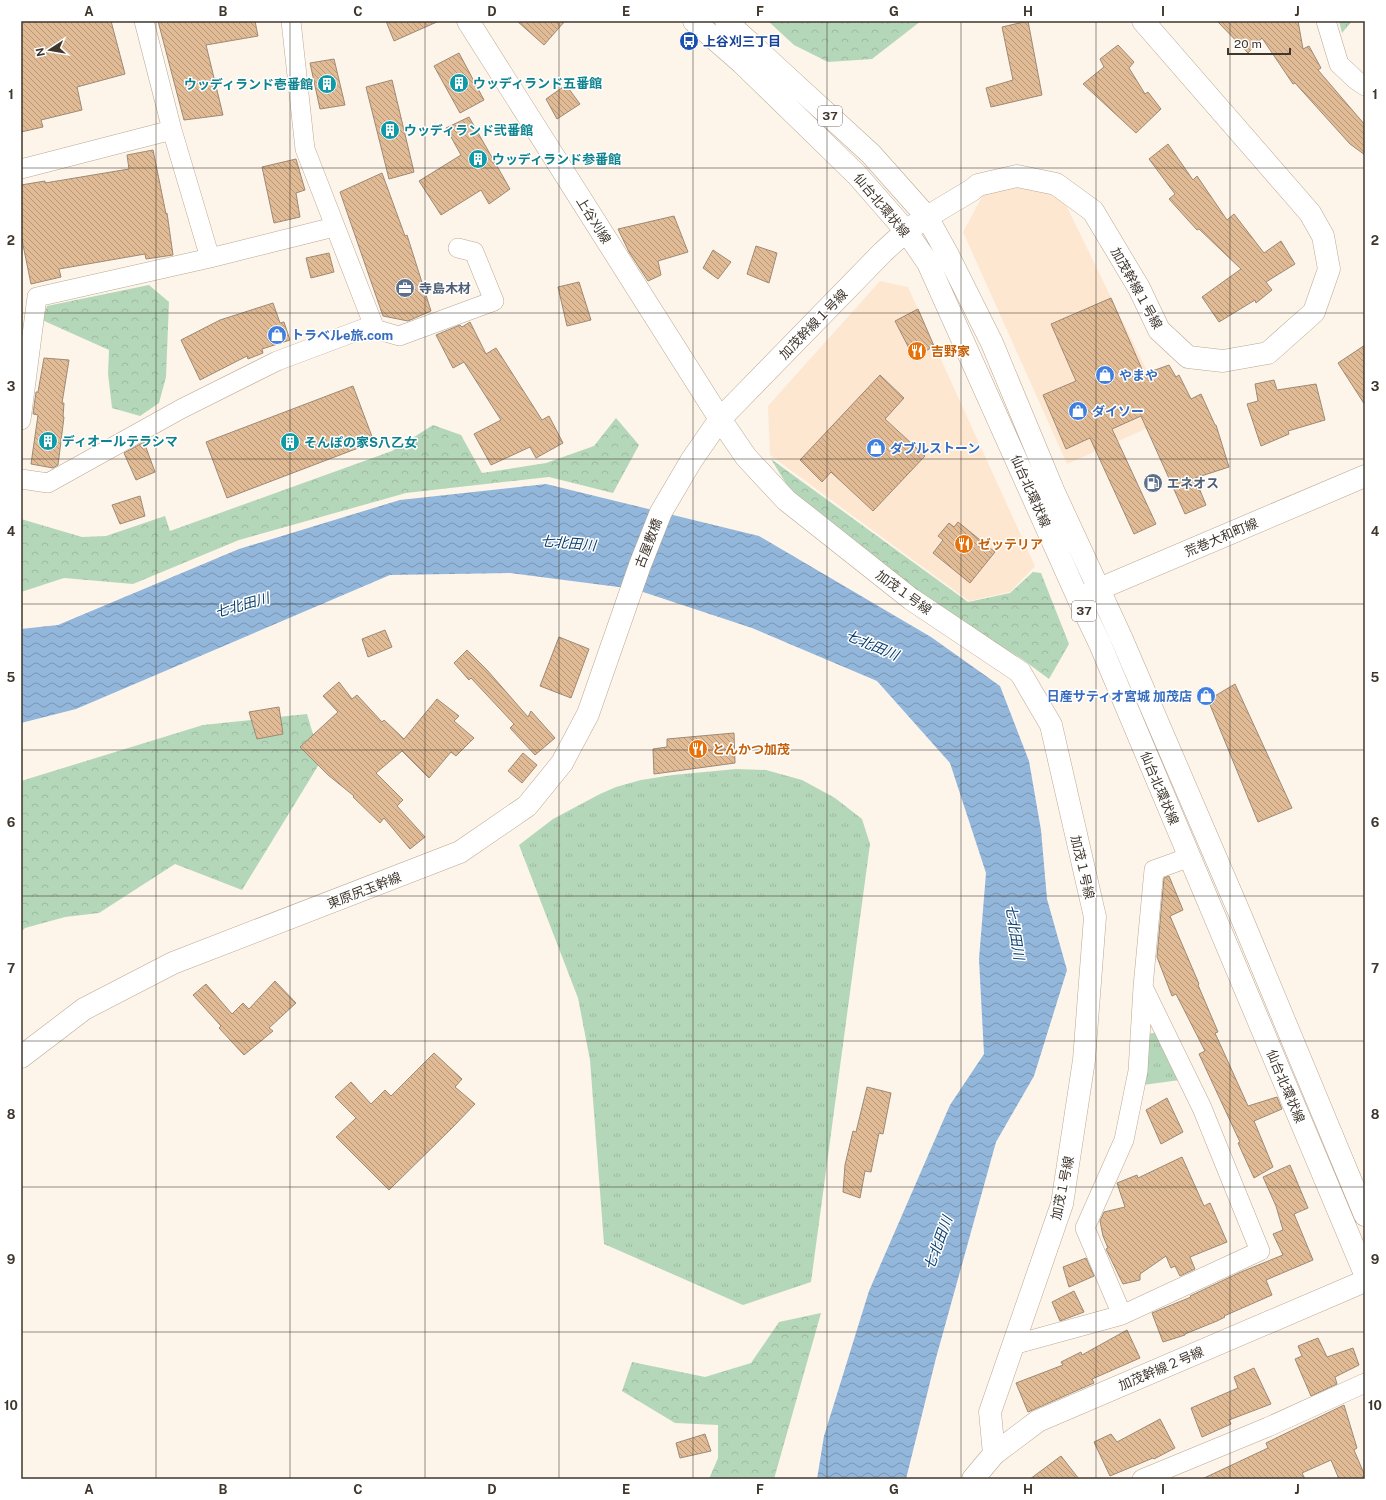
<svg xmlns="http://www.w3.org/2000/svg" width="1386" height="1500" font-family="'Public Sans','Noto Sans JP',sans-serif">
<style>
.built{fill:#fee7d0}
.grass{fill:url(#grass-tufts)}
.forest{fill:url(#forest-crowns)}
.water{fill:url(#water-waves)}
.building{fill:url(#building-back-hatch);stroke:#9e8a75}
.lines{fill:none;stroke-linecap:round;stroke-linejoin:round}
.street-casing{stroke:#bca791;stroke-width:20}
.secondary-casing{stroke:#bca791;stroke-width:23}
.primary-casing{stroke:#bca791;stroke-width:23}
.street{stroke:#fff;stroke-width:19}
.secondary{stroke:#fff;stroke-width:22}
.primary{stroke:#fff;stroke-width:22}
.grid{fill:none;stroke:#3f362d;stroke-width:1;stroke-opacity:0.55}
.labels{text-anchor:middle;stroke-width:3;stroke-linejoin:round;paint-order:stroke}
.shield{fill:#fff;stroke:#79726c;stroke-width:1}
.shield-label{font-size:12px;font-weight:bold;fill:#3f362d}
.transit-label{font-size:13px;font-weight:bold;fill:#164399;stroke:#fff;text-anchor:start}
.culture-label{font-size:13px;font-weight:bold;fill:#0d838f;stroke:#fff;text-anchor:start}
.street-label{font-size:13px;fill:#3f362d;stroke:#fff}
.service-label{font-size:13px;font-weight:bold;fill:#4e5e75;stroke:#fff;text-anchor:start}
.shop-label{font-size:13px;font-weight:bold;fill:#366cbe;stroke:#fff;text-anchor:start}
.food-label{font-size:13px;font-weight:bold;fill:#c56008;stroke:#fff;text-anchor:start}
.water-label{font-size:14px;font-style:italic;fill:#0b406e;stroke:#fff}
.neatline{fill:none;stroke:#3f362d;stroke-width:1.5}
.grid-label{font-size:13px;text-anchor:middle;font-weight:bold;fill:#3f362d}
</style>
<defs>
<pattern id="grass-tufts" width="24" height="20" patternUnits="userSpaceOnUse"><rect width="24" height="20" fill="#b5d7b9"/><path d="M3 7l-1-3M5 7V3M7 7l1-3M15 17l-1-3M17 17v-4M19 17l1-3" fill="none" stroke="#9db99f"/></pattern>
<pattern id="forest-crowns" width="20" height="18" patternUnits="userSpaceOnUse"><rect width="20" height="18" fill="#b5d7b9"/><path d="M2 6a3 3 0 1 1 6 0M12 15a3 3 0 1 1 6 0" fill="none" stroke="#9db99f"/></pattern>
<pattern id="water-waves" width="16" height="10" patternUnits="userSpaceOnUse"><rect width="16" height="10" fill="#93b6db"/><path d="M0 5q4-4 8 0t8 0" fill="none" stroke="#7995b2"/></pattern>
<pattern id="building-back-hatch" width="6" height="6" patternUnits="userSpaceOnUse"><rect width="6" height="6" fill="#e0bb95"/><path d="M-1 5l2 2M0 0l6 6M5-1l2 2" fill="none" stroke="#b7997a"/></pattern>
</defs>
<rect width="100%" height="100%" fill="#fdf4ea"/>
<!-- built -->
<path class="built" d="M1022,182L1064,201L1170,418L1067,464L963,232L983,195Z
M880,281L908,287L1035,566L1010,592L969,601L770,455L768,406Z"/>
<!-- grass -->
<path class="grass" d="M1339,21H1352L1342,33Z
M736,769L766,770L802,780L835,798L862,819L870,844L811,1282L743,1305L604,1244L590,1060L578,998L519,845L553,819L600,794L616,787L641,780L673,775Z
M1159,1032L1180,1080L1143,1085L1147,1034Z"/>
<!-- forest -->
<path class="forest" d="M768,21H921L872,59L828,62L794,45Z
M149,285L169,302L166,377L159,403L140,416L112,408L108,374L109,350L42,320L47,306Z
M616,418L639,445L613,493L549,477L406,493L239,540L133,584L64,578L21,592V519L82,537L106,536L165,516L170,531L392,451L433,425L461,435L482,473L546,463L594,446Z
M771,459L968,602L1010,593L1033,572L1041,573L1069,644L1049,679L1022,659L919,595L793,495Z
M307,714L321,761L242,890L175,864L99,913L65,917L25,928L21,932V781L203,725Z
M821,1313L774,1479H709L718,1458V1425L675,1423L622,1391L632,1362L705,1377L751,1363L779,1322Z"/>
<!-- water -->
<path class="water" d="M546,484L759,536L931,637L1000,686L1029,761L1041,830L1047,899L1067,970L1034,1076L996,1142L936,1358L906,1479H817L824,1436L869,1291L950,1105L984,1054L979,959L986,873L950,763L877,681L752,628L634,589L510,573L390,575L76,709L21,723V629L58,625L239,549L400,500Z"/>
<!-- building -->
<path class="building" d="M21,21H111L125,74L77,87L82,110L41,120L43,127L21,132Z
M158,21H255L258,36L206,45L223,115L184,120Z
M386,21H439L394,41Z
M517,21H565L544,45Z
M1028,21L1042,95L991,107L986,88L1013,80L1002,27Z
M1217,21H1298L1303,49L1309,46L1321,68L1318,70L1365,125V155L1350,144L1295,83L1293,84L1262,38L1248,53Z
M1118,45L1134,62L1129,68L1145,94L1148,92L1161,109L1136,133L1083,84L1104,67L1100,59Z
M459,53L484,100L460,113L434,66Z
M334,59L345,105L320,109L310,63Z
M392,80L414,172L389,179L366,87Z
M566,85L580,104L557,119L546,99Z
M469,117L510,189L489,204L481,190L441,215L419,181L461,155L446,128Z
M1168,144L1193,180L1197,176L1227,220L1234,214L1264,253L1281,241L1295,264L1266,282L1272,290L1256,303L1255,300L1219,322L1202,297L1241,269L1199,229L1197,230L1169,199L1175,194L1149,159Z
M153,150L166,214L167,213L173,255L146,259L145,254L59,269L61,277L31,284L21,235V185L45,181V183L129,169L127,155Z
M296,159L305,190L296,193L300,217L274,223L262,167Z
M382,173L405,236L407,235L431,311L408,321L383,316L340,192Z
M674,216L688,252L658,261L661,275L648,281L629,252L618,229Z
M756,246L777,253L769,283L747,274Z
M713,250L731,262L718,279L703,268Z
M329,253L334,272L311,278L306,258Z
M579,282L591,320L567,326L558,287Z
M1111,298L1144,374L1169,365L1176,377L1179,375L1191,399L1201,394L1215,425H1216L1229,467L1195,478L1206,505L1185,514L1141,416L1112,429L1156,524L1134,534L1090,438L1066,449L1043,395L1076,381L1051,324Z
M273,303L280,323L284,322L290,340L262,349L263,353L248,359L247,356L200,380L181,340L220,320Z
M918,309L934,346L914,358L895,321Z
M470,322L486,354L496,348L542,420L549,416L563,443L536,458L530,447L491,465L474,434L501,420L464,362L453,368L436,335L460,325L462,327Z
M1365,345V405L1338,363Z
M44,358L69,360L62,403H64L63,417H64L58,465L53,468L31,464L38,415L33,414L36,392H38Z
M880,375L904,398L885,419L925,456L873,511L831,472L822,482L800,460Z
M1274,380L1277,390L1316,384L1325,420L1288,431L1289,434L1261,446L1247,404L1258,401L1255,384Z
M353,386L374,442L227,498L206,442Z
M144,442L155,472L136,480L124,453Z
M140,496L145,516L120,524L112,505Z
M958,522L995,552L970,583L933,553L943,540L938,536L949,523L954,527Z
M385,630L392,647L368,657L362,639Z
M559,637L589,649L571,698L540,686Z
M467,650L487,670L528,717L531,711L555,738L535,755L510,728L514,724L471,678L469,680L454,663Z
M339,682L352,699L357,695L382,722L384,720L404,739L437,699L459,716L454,721L474,738L456,756L451,752L429,778L402,751L376,773L403,800L397,806L425,837L410,849L384,818L380,823L353,797L354,796L328,775L300,747L338,712L323,696Z
M1235,684L1292,808L1258,822L1208,700Z
M279,707L283,734L257,739L249,712Z
M734,733L735,763L654,774L653,749L667,747V739Z
M523,753L537,765L522,783L508,771Z
M1169,876L1183,910L1170,916L1199,984L1198,985L1218,1032L1215,1033L1248,1106L1277,1097L1282,1109L1254,1121L1273,1167L1254,1178L1238,1143L1240,1142L1199,1054L1205,1051L1176,994L1172,996L1157,957L1164,878Z
M275,981L296,1003L269,1028L273,1031L244,1055L219,1028L221,1026L193,995L206,984L232,1014L243,1003L249,1009Z
M434,1053L462,1079L455,1087L475,1104L452,1128L389,1190L336,1137L356,1118L335,1097L351,1082L371,1104L385,1090L391,1096Z
M867,1087L891,1093L883,1134L879,1133L871,1172L865,1171L860,1198L843,1192L845,1165L853,1131L856,1132Z
M1167,1098L1183,1132L1161,1144L1146,1110Z
M1182,1157L1204,1206L1210,1203L1227,1242L1190,1257L1195,1269L1180,1276L1175,1266L1171,1268L1166,1256L1140,1274V1280L1123,1284L1106,1249L1108,1248L1103,1236L1100,1221L1104,1212L1125,1207L1117,1183L1137,1175L1138,1178Z
M1290,1165L1308,1208L1294,1214L1313,1260L1266,1280L1272,1295L1224,1316L1225,1317L1217,1321L1185,1334V1335L1163,1342L1152,1313L1191,1297L1190,1296L1241,1272L1283,1255L1273,1234L1283,1230L1276,1206L1263,1177Z
M1086,1258L1094,1276L1069,1287L1063,1267Z
M1074,1291L1084,1312L1060,1321L1052,1302Z
M1127,1330L1140,1358L1092,1379L1094,1383L1028,1412L1016,1383L1063,1365L1061,1362L1081,1352L1082,1355Z
M1318,1338L1327,1357L1353,1348L1359,1365L1335,1377L1337,1384L1311,1396L1295,1359L1302,1356L1298,1346Z
M1254,1368L1271,1404L1229,1420L1231,1424L1202,1437L1191,1408L1238,1388L1234,1377Z
M1344,1405L1357,1448L1354,1450L1365,1476V1479H1339L1331,1460L1302,1473L1305,1479H1202L1268,1448L1266,1443Z
M1160,1419L1175,1448L1154,1459L1153,1458L1110,1476L1094,1442L1111,1434L1117,1442Z
M705,1434L711,1451L680,1458L676,1443Z
M1061,1456L1079,1479H1030Z"/>
<g class="lines">
<defs>
<path id="street" d="M144,21L172,130L210,258
M291,21L305,149L375,329L399,336L494,301L474,252L458,248
M1326,21L1339,64L1356,80L1365,86
M21,169L172,130
M21,420L37,297L210,258L334,227
M21,479L48,483L181,409L277,361L373,325
M1122,1315L1085,1228L1124,1140L1138,1071L1143,987L1154,870L1190,857
M1013,1345L1122,1315L1260,1251L1202,1108L1143,987
M1142,1479L1268,1427L1365,1383"/>
<path id="secondary" d="M468,21L720,419L746,457L786,500L911,599L1020,672L1051,725L1095,917L1084,1060L1062,1204L990,1412L994,1454
M1081,598L1099,589L1365,476
M21,1057L84,1009L173,963L460,852L527,806L562,763L588,714L640,565L661,512L691,461L720,419L883,252L906,231L927,217L972,190L978,185L1017,176L1056,184L1093,211L1139,288L1159,330L1188,357L1223,361L1268,353L1314,312L1329,269L1323,236L1310,213L1143,21
M973,1479L994,1454L1038,1421L1365,1281"/>
<path id="primary" d="M694,21L742,63L857,175L906,231L928,263L1079,600L1100,644L1365,1274
M726,21L871,154L927,217L948,255L992,343L1053,490L1121,637L1240,914L1365,1215"/>
</defs>
<!-- street casing -->
<use href="#street" class="street-casing"/>
<!-- secondary casing -->
<use href="#secondary" class="secondary-casing"/>
<!-- primary casing -->
<use href="#primary" class="primary-casing"/>
<!-- street -->
<use href="#street" class="street"/>
<!-- secondary -->
<use href="#secondary" class="secondary"/>
<!-- primary -->
<use href="#primary" class="primary"/>
</g>
<!-- grid -->
<path class="grid" d="M156,21V1479M290,21V1479M425,21V1479M559,21V1479M693,21V1479M827,21V1479M961,21V1479M1096,21V1479M1230,21V1479M21,168H1365M21,313H1365M21,459H1365M21,604H1365M21,750H1365M21,896H1365M21,1041H1365M21,1187H1365M21,1332H1365"/>
<!-- icons -->
<defs>
<symbol id="bus-disc" viewBox="-11 -11 22 22"><circle r="9.5" fill="#1a4fb4" stroke="#fff"/><path d="M-5-6H5V4H4V6H2V4H-2V6H-4V4H-5ZM-3.5-4V0h7V-4ZM-3.5 1.2v1.5H-2V1.2ZM2 1.2v1.5H3.5V1.2Z" fill="#fff"/></symbol>
<symbol id="building-disc" viewBox="-11 -11 22 22"><circle r="9.5" fill="#0f9aa8" stroke="#fff"/><path d="M-4-6H4V6H1V3H-1V6H-4ZM-2.5-4.3h1.7v1.8h-1.7ZM.8-4.3h1.7v1.8H.8ZM-2.5-1h1.7V.8h-1.7ZM.8-1h1.7V.8H.8Z" fill="#fff"/></symbol>
<symbol id="office-disc" viewBox="-11 -11 22 22"><circle r="9.5" fill="#5c6f8a" stroke="#fff"/><path d="M-6-3h4V-5.5h4V-3h4V5H-6ZM-1-4.5V-3h2v-1.5ZM-6 0V1H6V0Z" fill="#fff"/></symbol>
<symbol id="shop-disc" viewBox="-11 -11 22 22"><circle r="9.5" fill="#3f7fe0" stroke="#fff"/><path d="M-5-2.5h2.3a2.7 3.5 0 0 1 5.4 0H5L5.5 6h-11ZM-1.5-2.5h3a1.5 2.3 0 0 0-3 0Z" fill="#fff"/></symbol>
<symbol id="restaurant-disc" viewBox="-11 -11 22 22"><circle r="9.5" fill="#e8710a" stroke="#fff"/><path d="M-5-6h1v4h1v-4h1v4h1v-4h1v5L-1.5 .5V6h-2V.5L-5-1ZM5-6V6H3V1.5H1.5Q1.5-4 5-6Z" fill="#fff"/></symbol>
<symbol id="fuel-disc" viewBox="-11 -11 22 22"><circle r="9.5" fill="#5c6f8a" stroke="#fff"/><path d="M-5.5-6h7V0h2V4h1.3V-2.5L3-4.5l.8-.8L6-3V5H2.5V1h-1V6h-7ZM-4.2-4.7v3.2H.2V-4.7Z" fill="#fff"/></symbol>
</defs>
<g fill-rule="evenodd">
<use href="#bus-disc" x="678" y="30" width="22" height="22"/>
<use href="#building-disc" x="448" y="72" width="22" height="22"/>
<use href="#building-disc" x="316" y="73" width="22" height="22"/>
<use href="#building-disc" x="379" y="119" width="22" height="22"/>
<use href="#building-disc" x="467" y="148" width="22" height="22"/>
<use href="#office-disc" x="394" y="277" width="22" height="22"/>
<use href="#shop-disc" x="266" y="324" width="22" height="22"/>
<use href="#restaurant-disc" x="906" y="340" width="22" height="22"/>
<use href="#shop-disc" x="1094" y="364" width="22" height="22"/>
<use href="#shop-disc" x="1067" y="400" width="22" height="22"/>
<use href="#building-disc" x="37" y="430" width="22" height="22"/>
<use href="#building-disc" x="279" y="431" width="22" height="22"/>
<use href="#shop-disc" x="865" y="437" width="22" height="22"/>
<use href="#fuel-disc" x="1142" y="472" width="22" height="22"/>
<use href="#restaurant-disc" x="953" y="533" width="22" height="22"/>
<use href="#shop-disc" x="1195" y="685" width="22" height="22"/>
<use href="#restaurant-disc" x="687" y="738" width="22" height="22"/>
</g>
<g class="labels">
<!-- shield labels -->
<g class="shield">
<rect x="818" y="106" width="24" height="20" rx="3"/>
<rect x="1072" y="601" width="24" height="20" rx="3"/>
</g>
<g class="shield-label">
<text x="830" y="120">37</text>
<text x="1084" y="615">37</text>
</g>
<!-- transit labels -->
<g class="transit-label">
<text x="703" y="46">上谷刈三丁目</text>
</g>
<!-- culture labels -->
<g class="culture-label">
<text x="473" y="88">ウッディランド五番館</text>
<text x="313" y="89" text-anchor="end">ウッディランド壱番館</text>
<text x="404" y="135">ウッディランド弐番館</text>
<text x="492" y="164">ウッディランド参番館</text>
<text x="62" y="446">ディオールテラシマ</text>
<text x="304" y="447">そんぽの家S八乙女</text>
</g>
<!-- street labels -->
<g class="street-label">
<text transform="translate(882 205) rotate(50)" y="5">仙台北環状線</text>
<text transform="translate(594 220) rotate(58)" y="5">上谷刈線</text>
<text transform="translate(1137 288) rotate(61)" y="5">加茂幹線１号線</text>
<text transform="translate(813 324) rotate(-46)" y="5">加茂幹線１号線</text>
<text transform="translate(1031 491) rotate(66)" y="5">仙台北環状線</text>
<text transform="translate(1221 537) rotate(-23)" y="5">荒巻大和町線</text>
<text transform="translate(648 543) rotate(-69)" y="5">古屋敷橋</text>
<text transform="translate(904 592) rotate(36)" y="5">加茂１号線</text>
<text transform="translate(1160 788) rotate(67)" y="5">仙台北環状線</text>
<text transform="translate(1083 867) rotate(77)" y="5">加茂１号線</text>
<text transform="translate(364 890) rotate(-21)" y="5">東原尻玉幹線</text>
<text transform="translate(1286 1086) rotate(67)" y="5">仙台北環状線</text>
<text transform="translate(1062 1188) rotate(-78)" y="5">加茂１号線</text>
<text transform="translate(1161 1368) rotate(-23)" y="5">加茂幹線２号線</text>
</g>
<!-- service labels -->
<g class="service-label">
<text x="419" y="293">寺島木材</text>
<text x="1167" y="488">エネオス</text>
</g>
<!-- shop labels -->
<g class="shop-label">
<text x="291" y="340">トラベルe旅.com</text>
<text x="1119" y="380">やまや</text>
<text x="1092" y="416">ダイソー</text>
<text x="890" y="453">ダブルストーン</text>
<text x="1192" y="701" text-anchor="end">日産サティオ宮城 加茂店</text>
</g>
<!-- food labels -->
<g class="food-label">
<text x="931" y="356">吉野家</text>
<text x="978" y="549">ゼッテリア</text>
<text x="712" y="754">とんかつ加茂</text>
</g>
<!-- water labels -->
<g class="water-label">
<text transform="translate(568 543) rotate(5)" y="5">七北田川</text>
<text transform="translate(242 605) rotate(-16)" y="5">七北田川</text>
<text transform="translate(872 645) rotate(23)" y="5">七北田川</text>
<text transform="translate(1015 932) rotate(81)" y="5">七北田川</text>
<text transform="translate(938 1243) rotate(-70)" y="5">七北田川</text>
</g>
</g>
<!-- border -->
<rect width="1386" height="1500" fill="none" stroke="#ffffff" stroke-width="44"/>
<!-- north arrow -->
<g transform="translate(50 50) rotate(258)" stroke="#ffffff" stroke-width="3" paint-order="stroke">
<path d="M0-3L7 15L0 10L-7 15Z" fill="#3f362d"/>
<text y="-6" font-size="11" font-weight="bold" text-anchor="middle" fill="#3f362d">N</text>
</g>
<!-- scale -->
<path d="M1228 48v6h62v-6" fill="none" stroke="#3f362d" stroke-width="2"/>
<text x="1234" y="48" font-size="12" fill="#3f362d" stroke="#ffffff" stroke-width="3" paint-order="stroke">20 m</text>
<rect x="22" y="22" width="1342" height="1456" class="neatline"/>
<g class="grid-label">
<text x="89" y="16">A</text>
<text x="223" y="16">B</text>
<text x="358" y="16">C</text>
<text x="492" y="16">D</text>
<text x="626" y="16">E</text>
<text x="760" y="16">F</text>
<text x="894" y="16">G</text>
<text x="1028" y="16">H</text>
<text x="1163" y="16">I</text>
<text x="1297" y="16">J</text>
<text x="11" y="99">1</text>
<text x="1375" y="99">1</text>
<text x="11" y="245">2</text>
<text x="1375" y="245">2</text>
<text x="11" y="391">3</text>
<text x="1375" y="391">3</text>
<text x="11" y="536">4</text>
<text x="1375" y="536">4</text>
<text x="11" y="682">5</text>
<text x="1375" y="682">5</text>
<text x="11" y="827">6</text>
<text x="1375" y="827">6</text>
<text x="11" y="973">7</text>
<text x="1375" y="973">7</text>
<text x="11" y="1119">8</text>
<text x="1375" y="1119">8</text>
<text x="11" y="1264">9</text>
<text x="1375" y="1264">9</text>
<text x="11" y="1410">10</text>
<text x="1375" y="1410">10</text>
<text x="89" y="1494">A</text>
<text x="223" y="1494">B</text>
<text x="358" y="1494">C</text>
<text x="492" y="1494">D</text>
<text x="626" y="1494">E</text>
<text x="760" y="1494">F</text>
<text x="894" y="1494">G</text>
<text x="1028" y="1494">H</text>
<text x="1163" y="1494">I</text>
<text x="1297" y="1494">J</text>
</g>
</svg>
